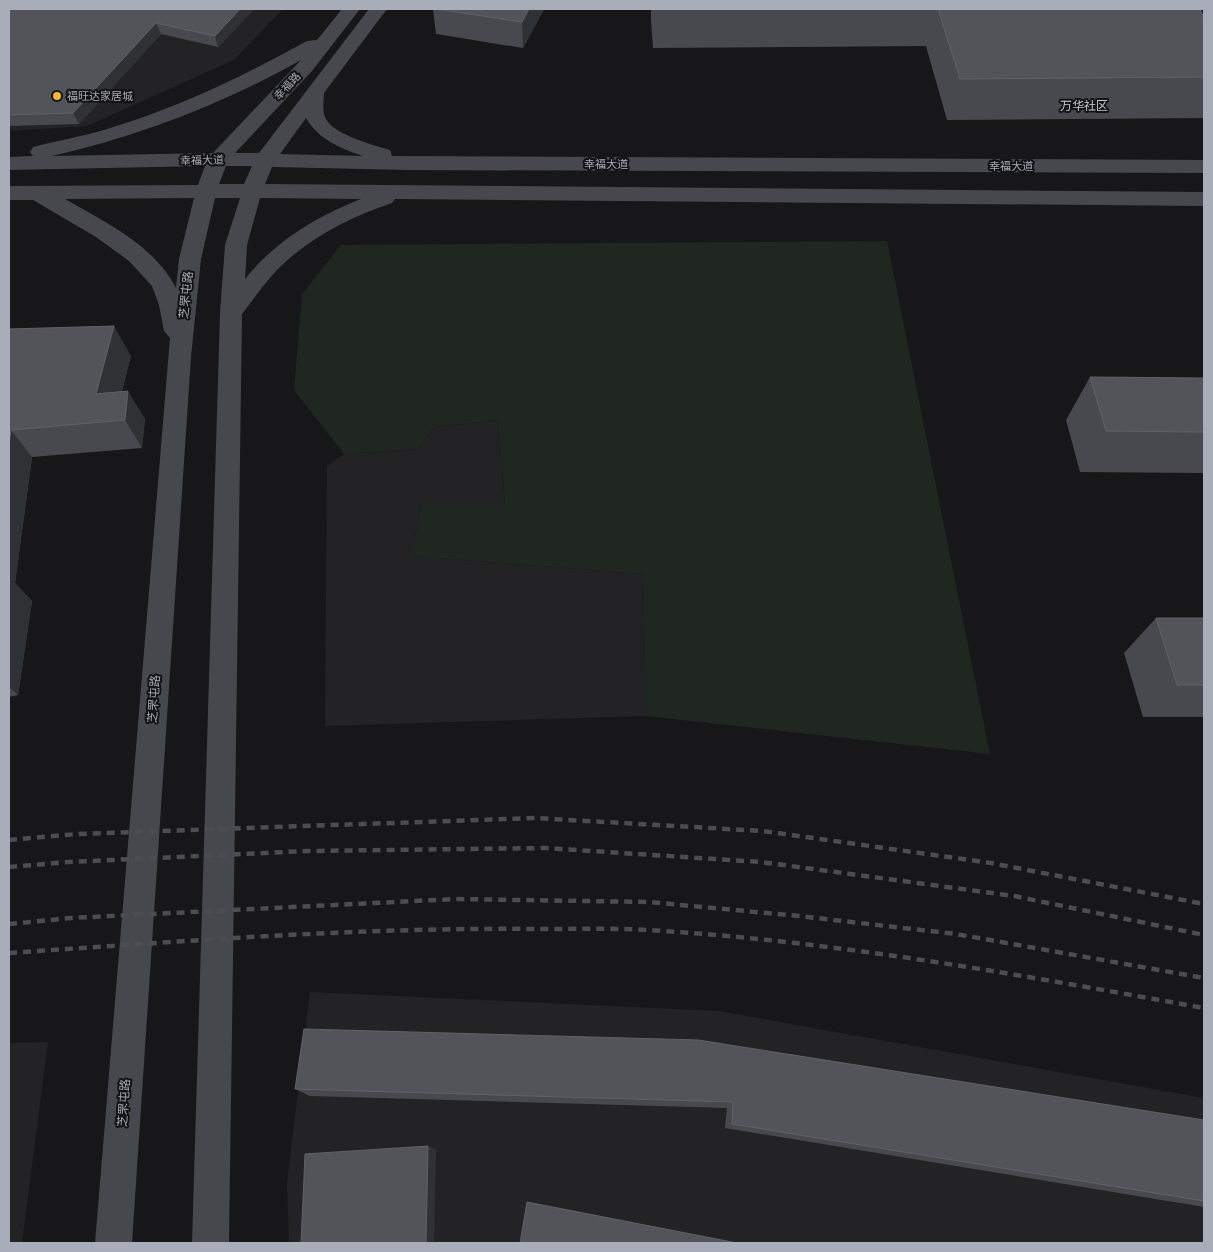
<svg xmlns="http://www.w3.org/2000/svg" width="1213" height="1252" font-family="'Work Sans','Noto Sans SC',sans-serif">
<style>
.built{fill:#232326}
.green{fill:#1f2720}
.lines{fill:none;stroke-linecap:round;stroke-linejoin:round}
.secondary{fill:#46484e;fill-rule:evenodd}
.rail{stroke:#4b4d53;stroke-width:4.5;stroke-dasharray:8 6;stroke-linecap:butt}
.wall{fill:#48494e}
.shaded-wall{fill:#303134}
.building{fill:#53545a;stroke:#606268}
.poi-dot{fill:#f5ba33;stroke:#121214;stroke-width:2}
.labels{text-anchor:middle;stroke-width:4;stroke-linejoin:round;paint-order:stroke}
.far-street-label{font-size:11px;fill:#a9adb9;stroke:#121214}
.far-poi-label{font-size:11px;fill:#a9adb9;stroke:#121214;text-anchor:start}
.far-quarter-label{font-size:12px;fill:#cacdd5;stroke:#121214}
.street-label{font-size:12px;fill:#a9adb9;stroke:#121214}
</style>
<rect width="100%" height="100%" fill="#171719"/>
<!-- built -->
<path class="built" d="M62,9H283L234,60L87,126L9,131V59Z
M498,420L505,505L422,504L411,556L643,574L646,716L325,726L327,466L344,454L419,449L434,427Z
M310,992L719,1011L1204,1098V1243H289L287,1183Z
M48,1042L22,1243H9V1043Z"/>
<!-- green -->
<path class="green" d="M887,241L990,754L646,716L643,574L411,556L422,504H505L498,420L434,427L419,449L344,454L294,390L302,294L341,245Z"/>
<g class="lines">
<!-- secondary -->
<path class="secondary" d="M342,9H360L312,71L235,153H259L369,9H387L324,93C324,100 322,109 325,117C331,134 373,145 390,150L392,156L1204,160V173L409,170L272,167L265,184L1204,192V206L395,199L392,203C350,217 307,239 276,271C263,285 253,300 242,314L229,1243H192L220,313L225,245L240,198H215L201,259L191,357L132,1243H95L170,338L164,331L159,305L152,286L129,261L96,237L33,200H9V186L198,185L205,166L9,170V157L33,156L30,152L33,147C56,141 80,137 104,130C175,109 242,77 307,41L317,40ZM301,60L213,153L52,156C139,136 223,104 301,60ZM306,118C319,140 340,148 363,156L280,154ZM226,166H252L244,184H219ZM194,198L179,259L176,288C154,245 105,222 65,199ZM260,198L361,199C317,216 274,242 245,279L247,245Z"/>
<!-- rail -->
<path class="rail" d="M9,840L77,834L534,818L763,831L991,863L1204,904
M9,867L69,862L307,851L545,848L761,862L1014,896L1204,935
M9,924L71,918L455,899L649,902L799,916L956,934L1204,978
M9,953C186,941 362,927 540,929C576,929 612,928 648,930C835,941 1020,975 1204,1008"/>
</g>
<!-- wall -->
<path class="wall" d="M9,9H254L218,47L161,34L79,124L9,126Z
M433,9H544L523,48L436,34Z
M651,9H1200L1204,18V118L947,120L926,46L653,48L651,20Z
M9,329L131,356L122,391L145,419L142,448L32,457L15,583L32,601L18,695L9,697Z
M1090,377L1204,378V473L1080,472L1066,420Z
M1156,618H1204V717H1143L1124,653Z
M304,1029L1204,1120V1207L725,1128L727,1108L310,1096L295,1089Z"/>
<!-- shaded-wall -->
<path class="shaded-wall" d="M240,9H254L218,47L215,36Z
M529,9H544L523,48L522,22Z
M156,23L161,34L79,124L73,113Z
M114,326L131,356L114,421L96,394Z
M128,391L145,419L142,448L125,420Z
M11,430L32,457L15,583L32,601L18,695L9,687V443Z
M428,1146L436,1149L434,1243H426Z"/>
<!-- building -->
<path class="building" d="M9,9H240L215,36L156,23L73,113L9,115Z
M437,9H529L522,22Z
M938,9H1200L1204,18V77L960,79Z
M114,326L96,394L128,391L125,420L11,430L9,443V329Z
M1090,377L1204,378V432L1106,431Z
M1156,618H1204V685H1177Z
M304,1029L698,1040L1204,1120V1201L732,1124L733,1102L295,1089Z
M428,1146L426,1243H301L305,1154Z
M527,1202L737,1243H520Z"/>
<!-- markers -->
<circle class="poi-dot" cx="57" cy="96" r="5"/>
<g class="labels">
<!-- far-street labels -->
<g class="far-street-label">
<text transform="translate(287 86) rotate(-47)" y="4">幸福路</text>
<text transform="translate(202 160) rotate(-1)" y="4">幸福大道</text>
<text x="606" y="168">幸福大道</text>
<text x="1011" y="170">幸福大道</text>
</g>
<!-- far-poi labels -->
<g class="far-poi-label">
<text x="67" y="100">福旺达家居城</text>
</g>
<!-- far-quarter labels -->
<g class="far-quarter-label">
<text x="1084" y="110">万华社区</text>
</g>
<!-- street labels -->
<g class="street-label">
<text transform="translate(186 295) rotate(-84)" y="4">芝罘屯路</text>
<text transform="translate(154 699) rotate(-86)" y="4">芝罘屯路</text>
<text transform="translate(124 1103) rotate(-86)" y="4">芝罘屯路</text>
</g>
</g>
<!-- border -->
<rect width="1213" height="1252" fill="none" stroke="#a9adb9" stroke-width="20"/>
</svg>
